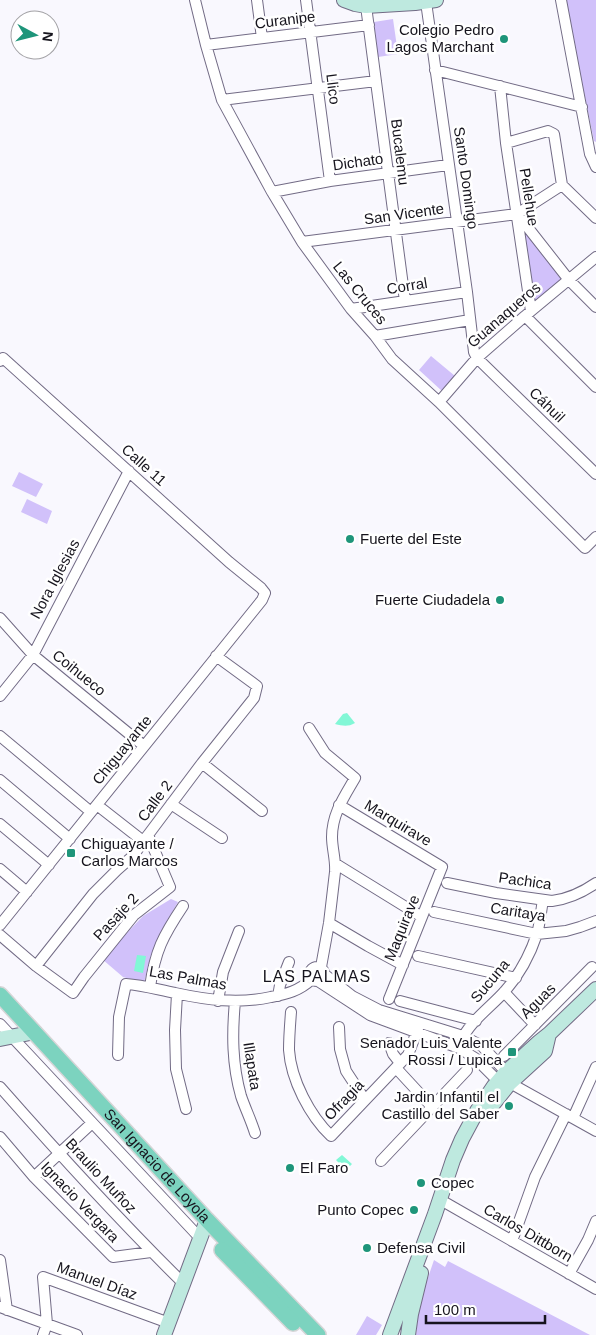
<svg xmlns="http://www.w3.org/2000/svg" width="596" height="1335" font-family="Arial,sans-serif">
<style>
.green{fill:#d1c1fa}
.water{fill:#82f7d6}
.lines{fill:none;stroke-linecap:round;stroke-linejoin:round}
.street-casing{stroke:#726b85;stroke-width:12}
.secondary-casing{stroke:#726b85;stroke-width:16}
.primary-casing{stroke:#d5d5d6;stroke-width:18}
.street{stroke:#fff;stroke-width:10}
.secondary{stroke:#bee9df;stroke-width:14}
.primary{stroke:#7cd3bf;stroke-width:15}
.poi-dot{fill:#1e957a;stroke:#fff;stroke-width:2}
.labels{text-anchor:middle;stroke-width:5;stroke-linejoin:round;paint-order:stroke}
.street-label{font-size:15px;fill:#16141d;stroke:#fff}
.poi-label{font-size:15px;fill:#16141d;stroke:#fff;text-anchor:end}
.neighbourhood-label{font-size:16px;letter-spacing:1px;fill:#16141d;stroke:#fff}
</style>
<rect width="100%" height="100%" fill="#f9f8fe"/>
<!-- green -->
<path class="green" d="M565,0H596V142L594,141Z
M393,19L398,54L378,57L374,22Z
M522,227L564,279L532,305Z
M431,356L455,376L442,391L419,370Z
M19,472L43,484L36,497L12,486Z
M27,499L52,511L47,524L21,512Z
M171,899L178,902L162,930L151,955L144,983L123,977L102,959L143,916Z
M434,1260L445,1267L448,1261L590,1335H416L419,1304Z
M367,1316L382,1325L376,1335H356Z"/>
<!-- water -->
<path class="water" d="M347,713L355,723C348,727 343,726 335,724L343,714Z
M137,955L146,956L143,973L134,971Z
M342,1155L352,1164L346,1170L336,1160Z"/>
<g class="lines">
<defs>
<path id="street" d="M195,0L206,45L222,100L272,192L302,242L351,309L375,336L392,359L439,402L585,548L596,537
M257,0L262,38
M306,0L330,181
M561,0L590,154L596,167
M426,2L467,292L474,352L477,358L596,474
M366,6L405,301
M206,45L369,25
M435,70L582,107
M500,86L506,143L531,311
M222,100L376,81
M506,143L548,131L554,134L562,185L596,218
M272,192L330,181L448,165
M518,215L569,280L596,307
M302,242L517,214L562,185
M351,309L467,292
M525,316L596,387
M375,336L470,320
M0,361L3,358L229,562L261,588L265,593L262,600L0,925
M439,402L477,358L525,316L596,257
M0,618L33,655L144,746
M0,696L33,655L129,471
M309,728L325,753L355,778C344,797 332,814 332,837C332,849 336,860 335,872L329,923L321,967
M0,736L91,812
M202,763L262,811
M0,780L70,839
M171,804L222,838
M97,805L143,841
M339,805L442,867L389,999
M0,824L49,865
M336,864L422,917
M0,869L27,892
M447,883L496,893L552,901C568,899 583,892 596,883
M434,912L537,934L566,931L580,927L596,921
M329,923L368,946L403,965
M0,935L36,966L73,993L84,977L134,915L170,887L148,835
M418,956L516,978
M36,966L93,894L117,870L134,855L143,841L148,835L202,763L254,698L257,686L216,656
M310 974a7 7 0 1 1 14 0a7 7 0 1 1-14 0Z
M324,974L352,996L379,1010L463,1036L482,1046L506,1072L508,1078
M318,981L370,1015L459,1048L475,1058L498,1081L510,1083L596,1131
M150,987C155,951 163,936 183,906
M504,992L535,1025
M177,994L175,1030L176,1069L186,1109
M278,996L280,985L289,962
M218,1001L223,972L239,931
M235,1001C232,1034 232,1064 241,1096C245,1108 251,1120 255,1133
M400,1001L476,1021
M291,1012C290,1025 289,1037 289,1050C291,1080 310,1116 331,1136L408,1055L420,1023
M0,1024L200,1238
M339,1027L340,1049L346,1071L365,1100
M462,1040C468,1023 493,1005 505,991C519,975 530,955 537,934C540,923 541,911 543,900
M389,1043L393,1054L400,1063
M118,1055L119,1017L126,984C143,985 159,990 175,993C207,1000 239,1004 271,997C287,994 299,991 312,979
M504,1056L592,967
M396,1068L432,1107
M0,1087C59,1154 119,1220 183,1283
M573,1118L596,1067
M0,1137L34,1177L113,1257L151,1252
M381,1161L467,1070
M34,1177L92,1123
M446,1203L596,1289
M512,1241L535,1177L566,1114
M0,1260L7,1310
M569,1274L588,1240L596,1221
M0,1307L77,1335
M43,1335L47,1324L43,1277L169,1323"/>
<path id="secondary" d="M344,0L355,4L366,6L415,3L436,0
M0,1039L35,1032
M490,1108L510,1083L545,1051L549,1034
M164,1335L207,1220
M390,1335L435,1214L453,1160L462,1139L477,1111L494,1086L506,1072L539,1042L549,1034L596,989
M408,1335L411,1314L421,1273"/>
<g id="primary">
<path id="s1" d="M0,995L207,1220L318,1335"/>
<path d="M222,1250L293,1323"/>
</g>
</defs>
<!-- street casing -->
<use href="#street" class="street-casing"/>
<!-- secondary casing -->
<use href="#secondary" class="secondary-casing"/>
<!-- primary casing -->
<use href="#primary" class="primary-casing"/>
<!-- street -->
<use href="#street" class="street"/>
<!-- secondary -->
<use href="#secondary" class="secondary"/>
<!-- primary -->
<use href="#primary" class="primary"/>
</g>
<!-- markers -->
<g class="poi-dot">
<circle cx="504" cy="39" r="5"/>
<circle cx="350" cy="539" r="5"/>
<circle cx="500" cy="600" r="5"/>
<rect x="66" y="848" width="10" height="10" rx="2.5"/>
<rect x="507" y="1047" width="10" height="10" rx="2.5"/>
<circle cx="509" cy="1106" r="5"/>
<circle cx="290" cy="1168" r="5"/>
<circle cx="421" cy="1183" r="5"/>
<circle cx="414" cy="1210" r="5"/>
<circle cx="367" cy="1248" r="5"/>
</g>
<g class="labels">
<!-- street labels -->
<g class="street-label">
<text transform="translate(285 20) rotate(-7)" y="5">Curanipe</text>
<text transform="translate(333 89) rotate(83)" y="5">Llico</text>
<text transform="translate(400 152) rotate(83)" y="5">Bucalemu</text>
<text transform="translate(358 162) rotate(-8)" y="5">Dichato</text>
<text transform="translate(466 178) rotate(82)" y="5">Santo Domingo</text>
<text transform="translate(529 197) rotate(81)" y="5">Pellehue</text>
<text transform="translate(404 214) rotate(-8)" y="5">San Vicente</text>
<text transform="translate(407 286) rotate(-9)" y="5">Corral</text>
<text transform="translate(360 293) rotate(51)" y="5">Las Cruces</text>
<text transform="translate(504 315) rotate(-41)" y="5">Guanaqueros</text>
<text transform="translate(547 405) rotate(44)" y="5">Cáhuil</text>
<text transform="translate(144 465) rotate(42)" y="5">Calle 11</text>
<text transform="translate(55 579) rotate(-62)" y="5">Nora Iglesias</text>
<text transform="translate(79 673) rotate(39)" y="5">Coihueco</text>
<text transform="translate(122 750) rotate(-51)" y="5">Chiguayante</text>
<text transform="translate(155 801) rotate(-53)" y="5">Calle 2</text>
<text transform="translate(398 823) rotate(31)" y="5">Marquirave</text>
<text transform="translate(525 881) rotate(8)" y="5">Pachica</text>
<text transform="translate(518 912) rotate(9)" y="5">Caritaya</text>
<text transform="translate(116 917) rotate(-47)" y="5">Pasaje 2</text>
<text transform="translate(402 928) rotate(-68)" y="5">Maquirave</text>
<text transform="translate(188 978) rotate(10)" y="5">Las Palmas</text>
<text transform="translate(490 981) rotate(-50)" y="5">Sucuna</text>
<text transform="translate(538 1001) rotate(-45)" y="5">Aguas</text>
<text transform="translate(252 1066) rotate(81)" y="5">Illapata</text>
<text transform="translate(344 1100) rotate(-46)" y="5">Ofragia</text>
<text dy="5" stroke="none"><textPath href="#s1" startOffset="232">San Ignacio de Loyola</textPath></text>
<text transform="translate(101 1176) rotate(47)" y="5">Braulio Muñoz</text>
<text transform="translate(80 1202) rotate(46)" y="5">Ignacio Vergara</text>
<text transform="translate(528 1233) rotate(30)" y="5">Carlos Dittborn</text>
<text transform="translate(97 1281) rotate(20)" y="5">Manuel Díaz</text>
</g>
<!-- poi labels -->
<g class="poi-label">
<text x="494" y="35">Colegio Pedro<tspan x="494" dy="17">Lagos Marchant</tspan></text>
<text x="360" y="544" text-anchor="start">Fuerte del Este</text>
<text x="490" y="605">Fuerte Ciudadela</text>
<text x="81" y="849" text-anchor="start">Chiguayante /<tspan x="81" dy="17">Carlos Marcos</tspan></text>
<text x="502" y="1048">Senador Luis Valente<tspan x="502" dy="17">Rossi / Lupica</tspan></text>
<text x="499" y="1102">Jardin Infantil el<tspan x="499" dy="17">Castillo del Saber</tspan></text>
<text x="300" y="1173" text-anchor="start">El Faro</text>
<text x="431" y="1188" text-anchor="start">Copec</text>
<text x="404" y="1215">Punto Copec</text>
<text x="377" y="1253" text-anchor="start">Defensa Civil</text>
</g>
<!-- neighbourhood labels -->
<g class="neighbourhood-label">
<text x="317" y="982">LAS PALMAS</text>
</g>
</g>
<!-- north arrow -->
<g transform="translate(35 35) rotate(97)"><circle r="24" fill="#ffffff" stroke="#a2a1a5"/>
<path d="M0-4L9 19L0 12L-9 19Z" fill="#1e957a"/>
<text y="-8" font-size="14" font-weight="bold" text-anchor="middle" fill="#16141d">N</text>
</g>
<!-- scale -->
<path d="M426 1315v8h119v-8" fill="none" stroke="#16141d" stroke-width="2.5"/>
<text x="434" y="1315" font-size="15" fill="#16141d" stroke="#ffffff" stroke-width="4" paint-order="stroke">100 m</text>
</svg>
